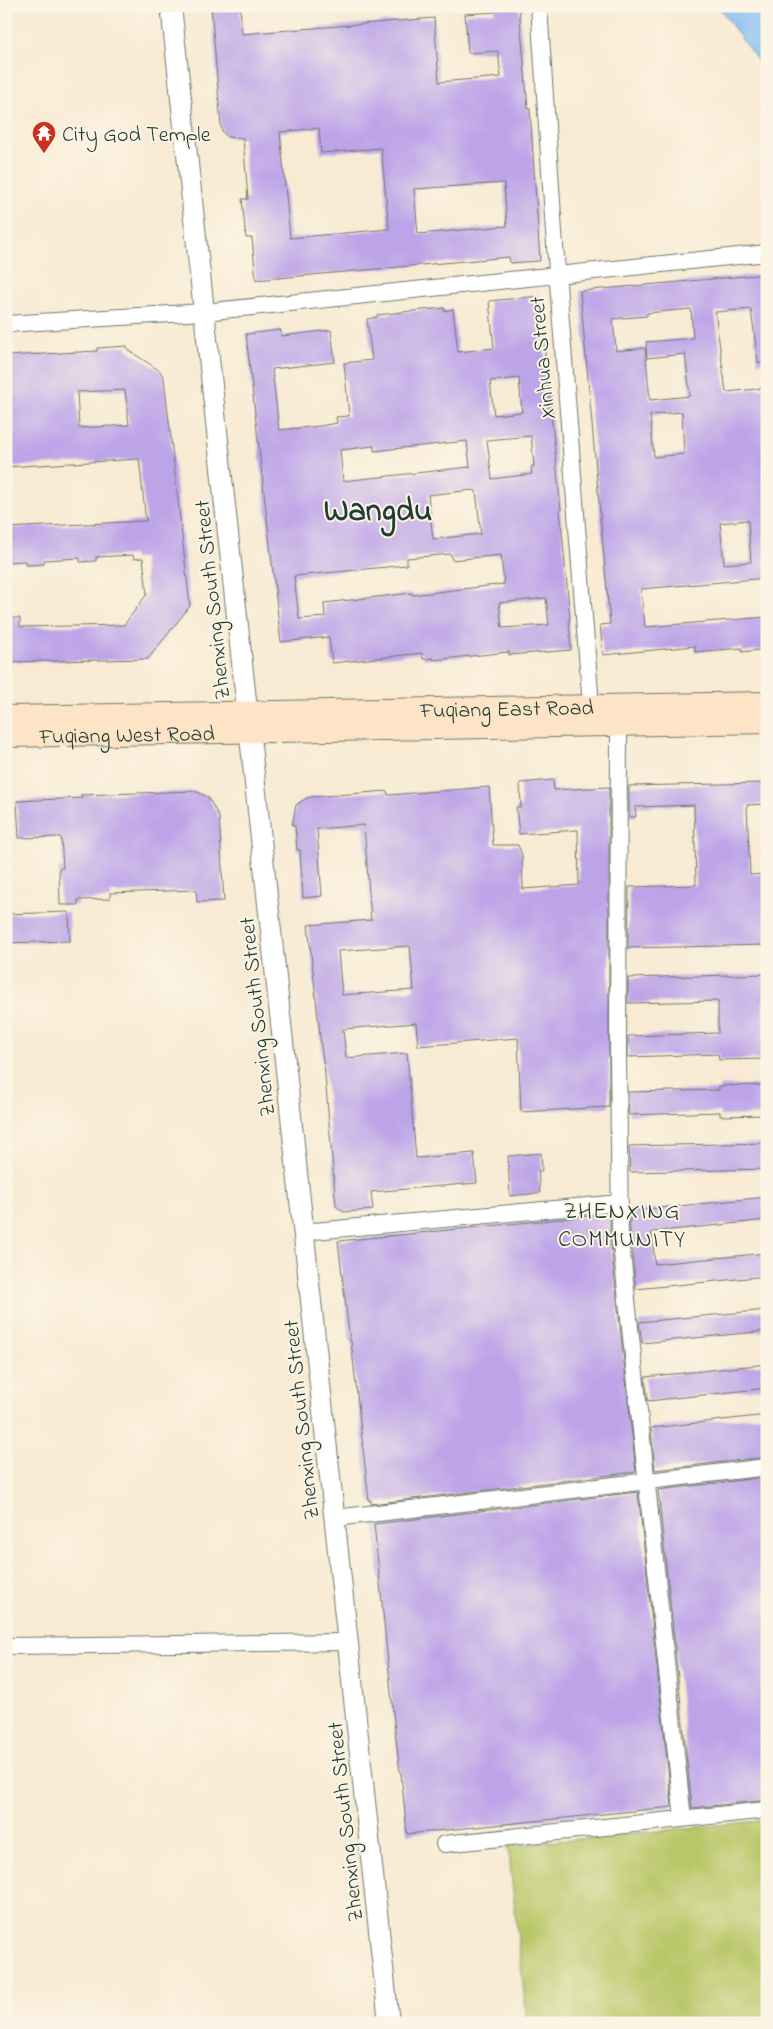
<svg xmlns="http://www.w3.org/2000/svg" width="773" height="2029" font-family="'Indie Flower',sans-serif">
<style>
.green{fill:#bac769;stroke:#6c824e}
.water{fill:#81bdf3;stroke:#507d94}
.building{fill:#bda4e8;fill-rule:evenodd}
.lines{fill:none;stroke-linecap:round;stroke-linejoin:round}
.minor-casing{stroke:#6b7a6c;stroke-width:18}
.tertiary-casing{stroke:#6b7a6c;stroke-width:22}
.secondary-casing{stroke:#6b7a6c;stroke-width:24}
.minor{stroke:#fff;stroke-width:16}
.tertiary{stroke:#fff;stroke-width:20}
.secondary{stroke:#fee4c6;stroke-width:22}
.labels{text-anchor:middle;stroke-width:4;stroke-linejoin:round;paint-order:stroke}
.poi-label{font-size:22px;fill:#1f3d34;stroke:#fcf5e5;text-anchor:start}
.street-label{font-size:22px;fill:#1f3d34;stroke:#fcf5e5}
.neighbourhood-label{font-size:24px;letter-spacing:1px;fill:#1f3d34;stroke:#fcf5e5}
.town-label{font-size:32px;font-weight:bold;fill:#1f3d34;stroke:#fcf5e5}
</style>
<rect width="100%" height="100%" fill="#fcf5e5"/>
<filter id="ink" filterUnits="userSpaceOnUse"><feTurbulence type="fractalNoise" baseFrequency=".02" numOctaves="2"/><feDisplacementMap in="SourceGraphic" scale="10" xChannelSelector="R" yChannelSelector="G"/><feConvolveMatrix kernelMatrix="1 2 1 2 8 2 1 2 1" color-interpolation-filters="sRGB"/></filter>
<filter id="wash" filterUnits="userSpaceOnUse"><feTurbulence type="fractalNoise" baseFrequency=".0096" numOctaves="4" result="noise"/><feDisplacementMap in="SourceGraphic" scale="20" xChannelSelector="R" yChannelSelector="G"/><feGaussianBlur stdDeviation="1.12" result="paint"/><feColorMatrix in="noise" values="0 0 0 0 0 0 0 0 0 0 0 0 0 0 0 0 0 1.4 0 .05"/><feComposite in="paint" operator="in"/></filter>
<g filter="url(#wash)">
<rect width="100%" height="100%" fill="#f8ead3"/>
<!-- green -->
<path class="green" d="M767,1820V2023H527L508,1846Z"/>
<!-- water -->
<path class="water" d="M718,6H761L767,12V74Z"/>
<g id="blocks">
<!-- building -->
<path class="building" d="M211,6H240L242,34L434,18L439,82L501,77L498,51L468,53L465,14L495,12V6H519L528,109H530L540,261L510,263L509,257L256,280L252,238H246L242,199H248L243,138L227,137L222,131L221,126ZM319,128L321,153L381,148L389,229L290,238L280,132ZM504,183L507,226L418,234L414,189Z
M767,274V362L758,363L751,309L715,312L726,392L767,388V578L641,589L645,627L767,617V649L742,652V648L695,652V646L603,655L600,625L610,624L580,291ZM691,309L693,338L646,342L647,358L685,354L690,396L650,400L645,348L616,351L613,319L647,316V313ZM682,412L684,454L654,457L650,415ZM748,520L751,562L724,564L720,523Z
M539,296L561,510H560L570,619H569L571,650L509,655V652L433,660V658L423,659L422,653L332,663L329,637L281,642L246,334L281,330V336L331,330L335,362L272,369L279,430L320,426L337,423L336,417L349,416L344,363L372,360L367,319L377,317V315L403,312L444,308V311L453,309L458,352L494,348L489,301ZM519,378L522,412L494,415L490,381ZM531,436L534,466L531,467L532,474L492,479L487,440ZM467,441L470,467L343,481L340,450L374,446V451ZM473,490L476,491L481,534L433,539L428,495ZM451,554L452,560L501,555L504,584L412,595V593L324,603L325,617L299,619L294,576L407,565V558ZM546,598L549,625L502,628L499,603Z
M127,346V349L160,371L164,378L190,606L148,659L6,662V618H20V627L124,625L147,594L143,558L134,559L133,555L96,557V561L80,562V558L44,560V564L25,565V561L6,562V528L146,521L139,459L6,467V356L97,351V348ZM125,390L129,425L79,428L77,392Z
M553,780L554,790L609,787V1107L521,1112L518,1038L418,1046L416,1023L343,1029L346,1058L407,1053L416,1158L474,1153L477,1183L371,1192L373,1210L344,1212L336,1206L324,1063H323L308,925L371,920L364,825L317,829L322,896L303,898L300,850H297L295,826H292L296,805L305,799L312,797L387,791L388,795L489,787L493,845H518L522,855L523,889L579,885L578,830L519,834L516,807H521L520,783ZM410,946L414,990L342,995L338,951Z
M767,783V804L747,805L750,875L767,874V945L628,948L629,887L696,885L694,805L635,807L636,817H629V786Z
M195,791L208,797L219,817L224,901L197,902L196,890L110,893V899L78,900V905H60L59,868H63L61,837L19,838L17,801L82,798L81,795Z
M69,912L70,941L6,943V914Z
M767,974V1000H763L764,1035H767V1059L719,1060L718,1054L628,1057V1036L718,1033V1001L628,1003V978Z
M767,1085V1115L720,1116V1112L629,1115L628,1092L719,1090V1086Z
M767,1143V1169L630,1172L629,1146Z
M541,1153L542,1171H538L540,1193L510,1196L508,1156Z
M767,1197V1220L652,1232L655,1264L767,1253V1276L636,1289L630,1234V1211Z
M610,1214V1236L636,1472L371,1504V1500L369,1501L351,1341H350L338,1241Z
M767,1310V1331L642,1343L639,1322Z
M767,1364V1388L648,1401L645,1377Z
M767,1415V1457L655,1470L651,1428Z
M767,1477V1800L692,1808L658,1490Z
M638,1492L672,1807L407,1834L401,1773H400L394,1722L374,1524Z"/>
</g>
</g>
<g filter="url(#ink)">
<use href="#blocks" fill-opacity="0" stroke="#6b7a6c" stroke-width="1"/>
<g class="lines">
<defs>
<path id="minor" d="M539,6L554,232L591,706
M6,324L204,312L767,253
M619,725L618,1058L620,1235L683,1819
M303,1232L620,1203
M335,1518L767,1467
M6,1646L348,1642
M444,1844L767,1810"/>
<path id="tertiary" d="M171,6L389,2023"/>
<g id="secondary">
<path id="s1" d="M6,717L767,703"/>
<path id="s2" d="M6,736L767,722"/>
</g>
</defs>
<!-- minor casing -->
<use href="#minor" class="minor-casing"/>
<!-- tertiary casing -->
<use href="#tertiary" class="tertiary-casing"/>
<!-- secondary casing -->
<use href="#secondary" class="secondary-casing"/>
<!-- minor -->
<use href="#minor" class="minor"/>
<!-- tertiary -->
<use href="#tertiary" class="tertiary"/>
<!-- secondary -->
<use href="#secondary" class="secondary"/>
</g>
</g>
<!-- icons -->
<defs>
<symbol id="temple-pin" viewBox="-11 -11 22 30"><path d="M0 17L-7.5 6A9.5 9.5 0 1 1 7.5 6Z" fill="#c8321e" stroke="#fcf5e5"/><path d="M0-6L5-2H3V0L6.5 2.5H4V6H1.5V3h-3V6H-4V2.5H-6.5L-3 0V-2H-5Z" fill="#fff"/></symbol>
</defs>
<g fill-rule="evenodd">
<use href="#temple-pin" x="30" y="119" width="28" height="38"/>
</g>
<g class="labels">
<!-- poi labels -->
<g class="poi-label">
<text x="62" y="141">City God Temple</text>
</g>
<!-- street labels -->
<g class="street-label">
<text transform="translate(541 358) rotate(-95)" y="8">Xinhua Street</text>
<text transform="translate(211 600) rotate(-96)" y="8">Zhenxing South Street</text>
<text dy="8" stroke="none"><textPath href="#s1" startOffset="501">Fuqiang East Road</textPath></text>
<text dy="8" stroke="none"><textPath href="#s2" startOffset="121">Fuqiang West Road</textPath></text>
<text transform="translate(256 1017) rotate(-96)" y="8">Zhenxing South Street</text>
<text transform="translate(300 1420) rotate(-96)" y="8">Zhenxing South Street</text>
<text transform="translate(344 1822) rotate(-96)" y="8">Zhenxing South Street</text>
</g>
<!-- neighbourhood labels -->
<g class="neighbourhood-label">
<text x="622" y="1218">ZHENXING<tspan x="622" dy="28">COMMUNITY</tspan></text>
</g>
<!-- town labels -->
<g class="town-label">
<text x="378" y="520">Wangdu</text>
</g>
</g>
<!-- margin -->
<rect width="773" height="2029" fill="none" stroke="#fcf5e5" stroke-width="25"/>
</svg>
